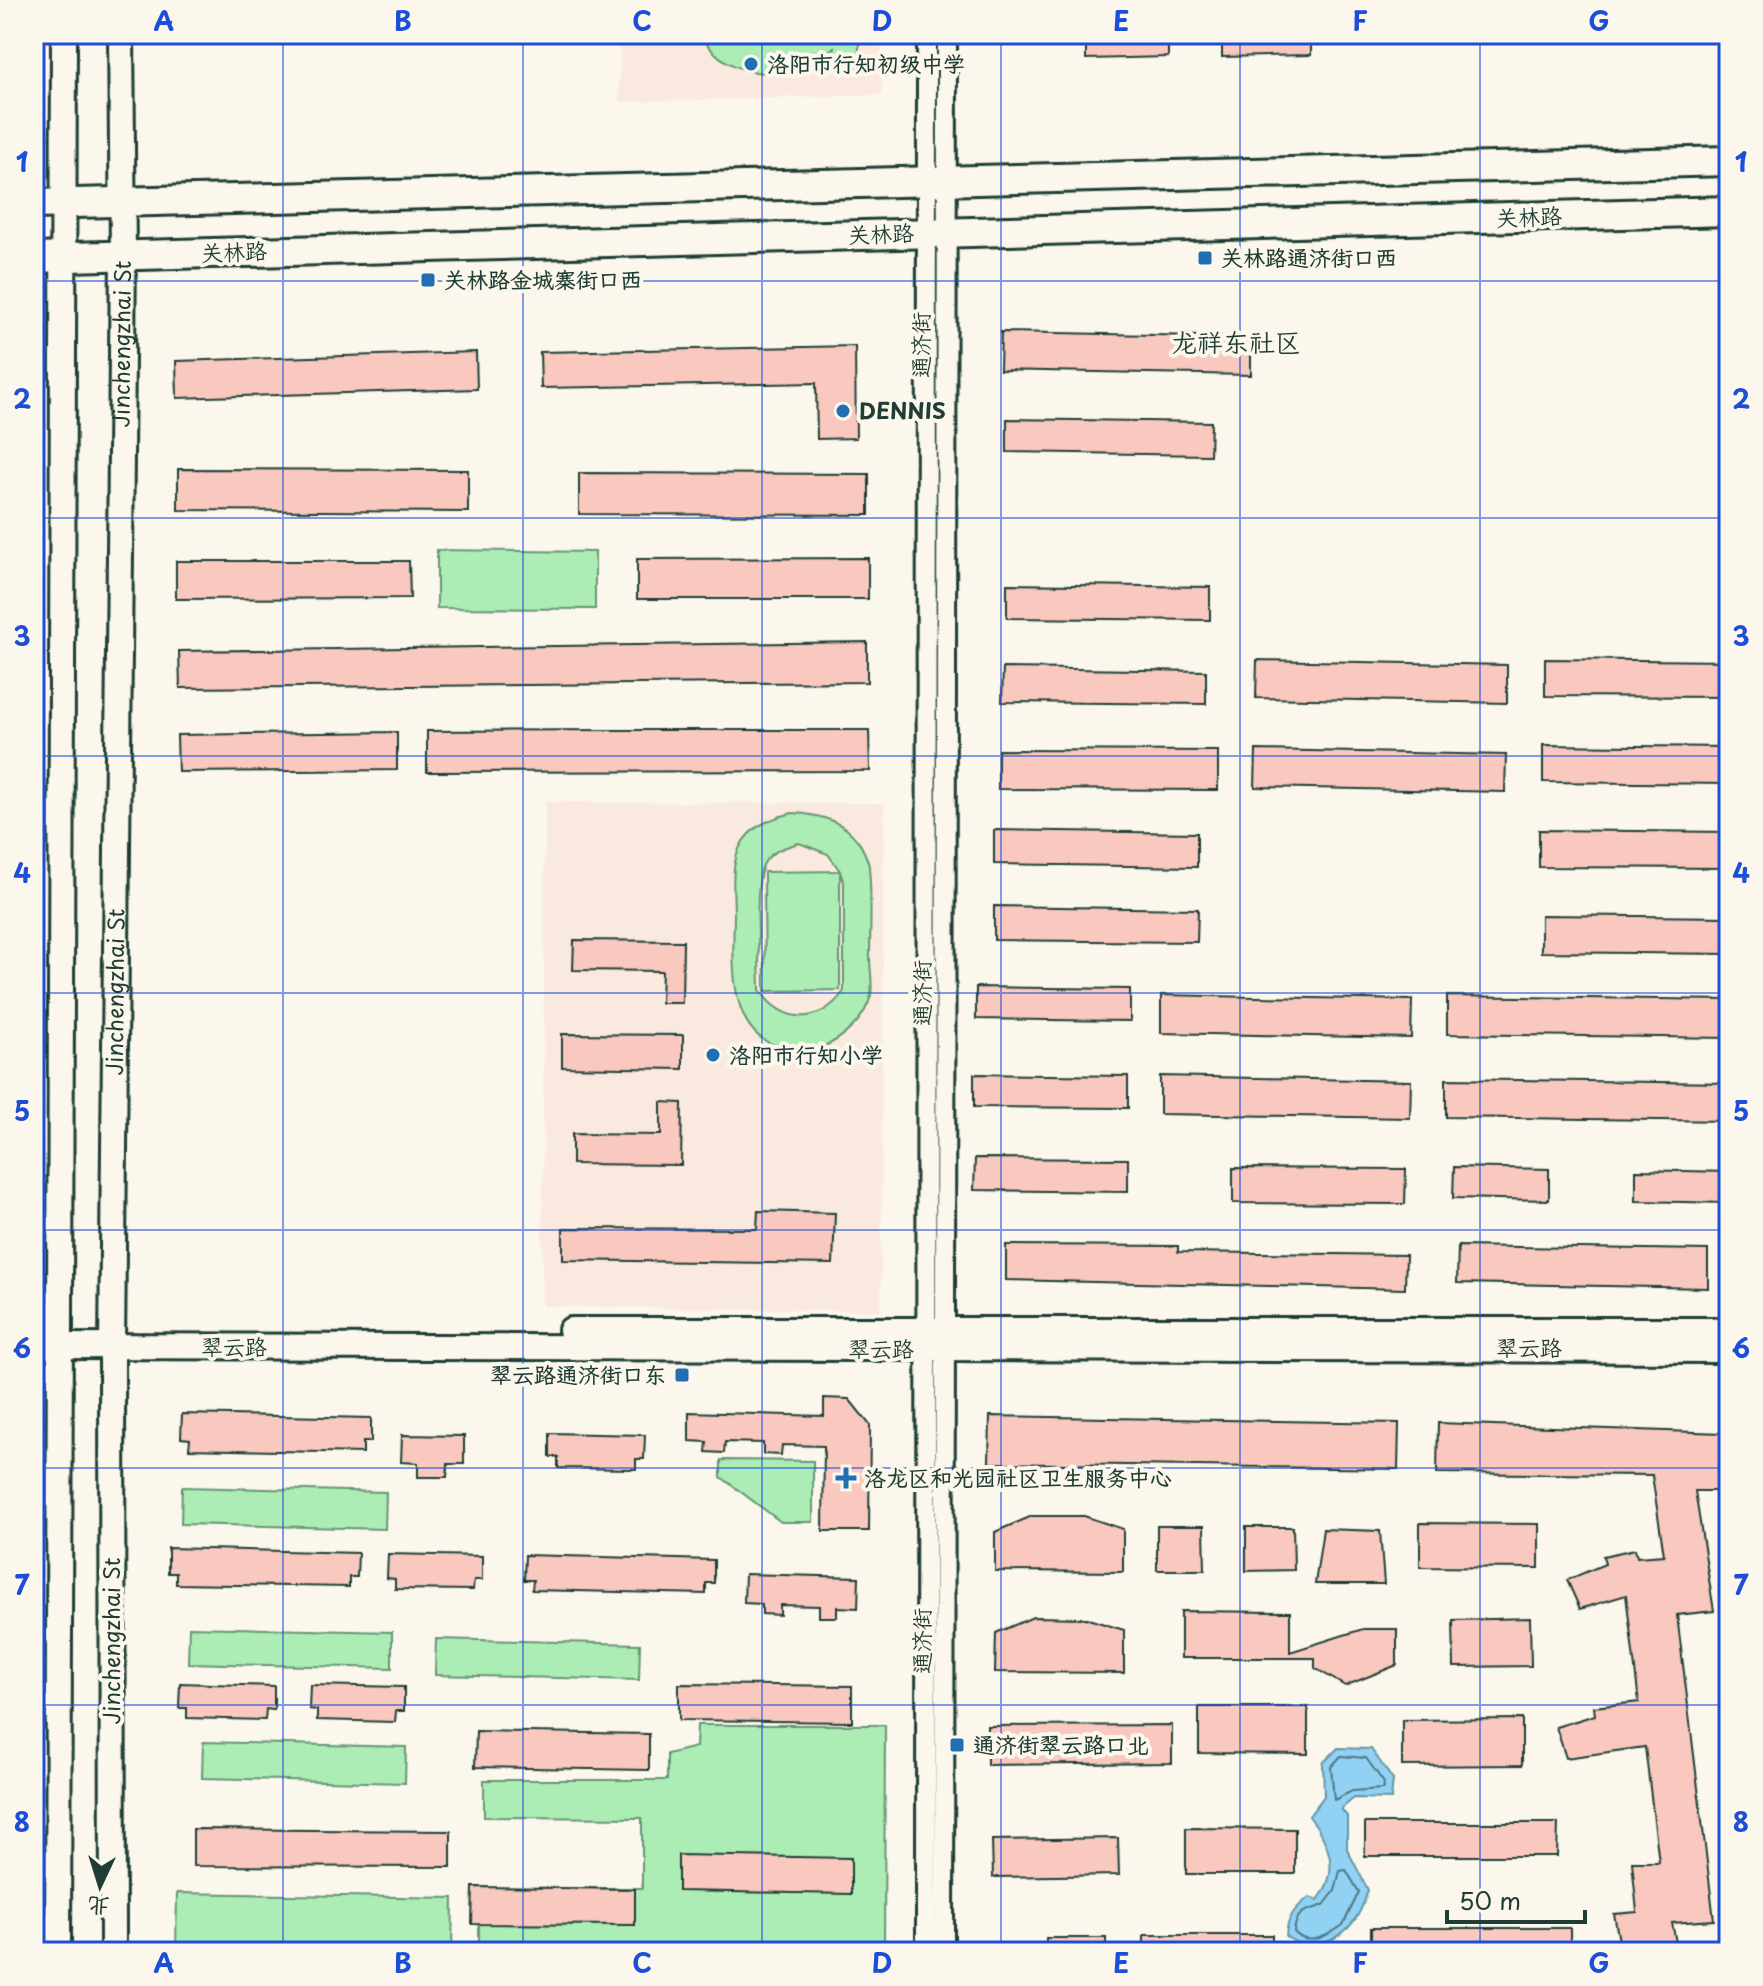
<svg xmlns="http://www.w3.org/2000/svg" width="1763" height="1986" font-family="'Playpen Sans','LXGW WenKai TC',sans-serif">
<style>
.built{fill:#fae9df}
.green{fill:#acedb5;stroke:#669574;stroke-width:2;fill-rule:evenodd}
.water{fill:#91d1f3;stroke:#6396a7;stroke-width:2}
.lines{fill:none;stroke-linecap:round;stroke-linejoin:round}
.shore{stroke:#4d7880;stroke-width:2}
.building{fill:#f9c9c0;stroke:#1f3d34;stroke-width:2}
.street-casing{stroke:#1f3d34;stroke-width:24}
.secondary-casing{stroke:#1f3d34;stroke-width:30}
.primary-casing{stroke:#1f3d34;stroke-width:34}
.street{stroke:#fbf7ec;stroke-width:18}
.secondary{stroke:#fbf7ec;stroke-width:24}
.primary{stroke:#fbf7ec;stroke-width:28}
.grid{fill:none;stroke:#1d4ed8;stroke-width:2;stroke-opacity:0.55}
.poi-dot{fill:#1f6fb2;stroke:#fbf7ec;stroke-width:3}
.labels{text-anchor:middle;stroke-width:8;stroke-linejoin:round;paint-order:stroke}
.poi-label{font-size:22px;font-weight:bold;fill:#1f3d34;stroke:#fbf7ec;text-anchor:start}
.street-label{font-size:22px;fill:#1f3d34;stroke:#fbf7ec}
.quarter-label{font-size:26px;fill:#1f3d34;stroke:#fbf7ec}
.neatline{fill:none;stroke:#1d4ed8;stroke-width:3}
.grid-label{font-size:26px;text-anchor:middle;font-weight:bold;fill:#1d4ed8}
</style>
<rect width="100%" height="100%" fill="#fbf7ec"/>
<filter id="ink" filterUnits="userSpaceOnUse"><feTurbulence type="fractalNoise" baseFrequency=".0125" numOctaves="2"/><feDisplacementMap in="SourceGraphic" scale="16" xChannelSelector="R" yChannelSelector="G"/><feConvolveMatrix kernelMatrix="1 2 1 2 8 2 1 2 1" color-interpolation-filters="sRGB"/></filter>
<g filter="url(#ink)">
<!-- built -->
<path class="built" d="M620,34H883L882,95L619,102Z
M545,802L884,803L881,1311L542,1306Z"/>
<!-- green -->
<path class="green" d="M700,34H859V66H835L834,47C796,82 729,85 700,34Z
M437,550L595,552V609L437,608Z
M792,813C816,814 842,819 857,840C862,846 868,859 869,867C872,897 870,928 870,959C870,970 873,984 871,995C864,1023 834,1049 805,1050C725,1052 733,968 734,915C734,888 728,855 749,834C761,822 777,817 792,813ZM799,843L828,854L840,871L764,872L765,991L840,990V872L844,883V991C821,1025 782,1025 760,990C760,962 753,889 763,865C770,851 785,847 799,843Z
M721,1460L813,1461V1522H781L721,1477Z
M182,1487L386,1492L385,1529L181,1524Z
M189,1627L392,1632V1668L188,1663Z
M436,1639L640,1644L639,1680L435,1675Z
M697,1725H885L884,1952H479V1888H642V1818L484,1817V1780H667V1754L696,1747Z
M203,1742L406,1747L405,1783L202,1778Z
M177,1893L453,1898L452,1952H176Z"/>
<!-- water -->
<path class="water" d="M1338,1748L1371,1749L1393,1780L1391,1799L1354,1798L1341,1809L1347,1816V1849L1368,1890C1358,1925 1343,1938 1309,1949L1286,1937C1287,1918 1294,1908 1310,1897L1318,1900C1341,1871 1329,1842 1309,1816L1324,1796L1323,1763Z"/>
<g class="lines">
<!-- shore -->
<path class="shore" d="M1341,1756L1366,1758L1384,1783L1383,1789L1352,1791L1334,1800L1331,1767Z
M1346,1870L1359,1892L1343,1925C1329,1935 1308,1948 1294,1932C1297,1907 1308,1912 1324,1905L1335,1891L1340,1871Z"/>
</g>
<!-- building -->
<path class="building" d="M1086,34H1168V57L1086,59Z
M1222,34H1311V55L1222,57Z
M1001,332L1251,337V375L1000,370Z
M855,346L856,438L817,439L816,383L541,388L540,352Z
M476,352L477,389L177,398L176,361Z
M1007,419L1211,422L1210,455L1007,452Z
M178,469L468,470V512L178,510Z
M579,473L869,474V515L579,514Z
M868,558V599H637V559Z
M176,561H409L410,598L176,599Z
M1007,584L1210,587V620L1007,618Z
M867,642V682L180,688L179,651Z
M1545,659L1729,661V697L1545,696Z
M1257,660L1507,665V703L1256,698Z
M1003,668L1206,671V704L1002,702Z
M618,730H869L870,771L427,772V731Z
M397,732V770L178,772L177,735Z
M1543,745L1729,747V784L1543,782Z
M998,750L1218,751V790L998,789Z
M1256,750L1506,755L1505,792L1255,787Z
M994,830L1197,833V867L994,864Z
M1539,830L1729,832V868L1539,867Z
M994,906L1198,909L1197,942L994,940Z
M1541,915L1729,917V954L1541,952Z
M574,940L683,941L682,1003H661L662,971L573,970Z
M976,987L1130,989V1021L976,1019Z
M1161,995L1412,1000L1411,1038L1161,1033Z
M1447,996L1729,1000V1038L1447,1034Z
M562,1034L683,1035V1069L562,1067Z
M974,1074L1128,1076V1108L974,1107Z
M1160,1076L1411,1081L1410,1118L1160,1114Z
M1446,1079L1729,1083V1121L1446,1117Z
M661,1102L682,1103L681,1165L572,1164V1134L661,1135Z
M975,1158L1128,1159V1192L974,1190Z
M1454,1167L1549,1169V1200L1453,1198Z
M1233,1168L1406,1169L1405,1204L1233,1203Z
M1636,1170L1729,1172V1203L1636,1201Z
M758,1211L835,1213L833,1264L563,1260V1228L757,1229Z
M1006,1245L1178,1246V1252L1406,1255L1405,1289L1006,1280Z
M1458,1246L1708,1250V1288L1457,1283Z
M824,1398L849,1399L870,1425L869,1531H823L824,1446L782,1445L781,1455L763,1454V1443L725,1442L724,1453L706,1452L707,1442L689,1441V1412L824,1416Z
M182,1414L371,1418V1442H363V1453L189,1449L190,1439L181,1438Z
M990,1416L1399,1423L1398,1469L989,1463Z
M1438,1423L1723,1433L1724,1491H1695L1714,1611L1677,1615L1714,1920L1672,1923L1678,1952H1621L1614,1914L1637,1912L1632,1862H1659L1645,1747L1566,1758L1556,1727L1595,1715L1594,1707L1639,1702L1626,1595L1580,1609L1567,1580L1605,1564L1603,1556L1635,1549L1637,1557L1664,1555L1652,1475L1437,1473Z
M550,1433L645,1435L644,1459H636V1469L558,1468V1457H550Z
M402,1435L464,1436V1464H448L447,1477H418V1463L401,1462Z
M1032,1516H1084L1123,1529V1572L995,1571V1532Z
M1420,1523L1539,1524V1568L1420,1567Z
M1157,1526H1204L1205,1570H1157Z
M1246,1527H1293L1294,1570L1246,1571Z
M1323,1529L1380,1531L1384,1584H1315Z
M168,1548L358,1553L357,1577H349V1587L176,1584V1573H168Z
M388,1554L482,1556V1580H474L473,1590L395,1589V1579L387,1578Z
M525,1555L714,1560V1583H706V1594L532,1590L533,1580H524Z
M745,1574L859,1577L858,1608L837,1607V1617H819V1606L780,1605V1615L762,1614V1604L744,1603Z
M1181,1611L1290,1612V1652L1363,1629H1397V1665L1345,1686L1315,1668V1658H1181Z
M1033,1617L1085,1618L1124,1630V1673L995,1672L996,1633Z
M1530,1618L1531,1666L1454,1667L1453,1620Z
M180,1683L274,1686V1710L266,1709L265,1720L187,1718V1708H179Z
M679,1684L852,1686V1722L679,1720Z
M310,1685L404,1687V1711H396L395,1722L317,1720V1710L309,1709Z
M1199,1707H1308V1754L1199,1753Z
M1522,1719V1765L1402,1766V1720Z
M1172,1725V1763L987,1765V1726Z
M476,1731L649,1734V1770L475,1767Z
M1365,1823H1558L1557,1856H1365Z
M1186,1828L1295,1829V1874H1186Z
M193,1829L451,1831V1867L193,1866Z
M1118,1838L1119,1875L993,1877L992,1840Z
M678,1855L851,1858V1894L678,1891Z
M473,1887L635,1889V1925L472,1924Z
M1371,1928H1570V1952H1371Z
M1144,1935H1272V1952H1144Z
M1046,1938H1106V1952H1046Z"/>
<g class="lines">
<defs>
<path id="street" d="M926,1952L927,34
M944,1952L947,34"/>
<g id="secondary">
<path d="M571,1330H1729"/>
<path d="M34,1346L1729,1350"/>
<path d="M58,1952L64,34"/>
<path id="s1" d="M113,1952L112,1347L123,255L121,34"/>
</g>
<path id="primary" d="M34,204L1729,161
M34,258L1729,211"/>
</defs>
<!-- street casing -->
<use href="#street" class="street-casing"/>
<!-- secondary casing -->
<use href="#secondary" class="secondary-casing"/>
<!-- primary casing -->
<use href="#primary" class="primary-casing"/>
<!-- street -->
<use href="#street" class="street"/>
<!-- secondary -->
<use href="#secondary" class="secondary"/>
<!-- primary -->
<use href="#primary" class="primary"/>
</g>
</g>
<!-- grid -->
<path class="grid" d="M283,34V1952M523,34V1952M762,34V1952M1001,34V1952M1240,34V1952M1480,34V1952M34,281H1729M34,518H1729M34,756H1729M34,993H1729M34,1230H1729M34,1468H1729M34,1705H1729"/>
<!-- markers -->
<g class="poi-dot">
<circle cx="751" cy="64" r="8"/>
<rect x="1197" y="250" width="16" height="16" rx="4"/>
<rect x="420" y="272" width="16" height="16" rx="4"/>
<circle cx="843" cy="411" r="8"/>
<circle cx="713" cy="1055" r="8"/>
<rect x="674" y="1367" width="16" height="16" rx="4"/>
<path d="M842 1466h8v8h8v8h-8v8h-8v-8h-8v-8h8z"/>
<rect x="949" y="1737" width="16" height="16" rx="4"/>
</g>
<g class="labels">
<!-- poi labels -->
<g class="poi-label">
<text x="767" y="72">洛阳市行知初级中学</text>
<text x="1221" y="266">关林路通济街口西</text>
<text x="444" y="288">关林路金城寨街口西</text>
<text x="859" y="419">DENNIS</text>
<text x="729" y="1063">洛阳市行知小学</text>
<text x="666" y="1383" text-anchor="end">翠云路通济街口东</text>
<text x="864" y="1486">洛龙区和光园社区卫生服务中心</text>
<text x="973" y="1753">通济街翠云路口北</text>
</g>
<!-- street labels -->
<g class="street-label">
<text transform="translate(1529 217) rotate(-2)" y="8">关林路</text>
<text transform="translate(881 234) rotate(-2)" y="8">关林路</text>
<text transform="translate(234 252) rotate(-2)" y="8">关林路</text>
<text dy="8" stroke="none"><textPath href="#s1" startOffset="1608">Jinchengzhai St</textPath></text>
<text transform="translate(921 345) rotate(-90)" y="8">通济街</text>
<text dy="8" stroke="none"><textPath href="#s1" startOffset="960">Jinchengzhai St</textPath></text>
<text transform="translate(922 993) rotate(-90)" y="8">通济街</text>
<text x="234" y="1355">翠云路</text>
<text x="1529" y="1356">翠云路</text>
<text x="881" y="1357">翠云路</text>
<text transform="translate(112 1641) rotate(-90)" y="8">Jinchengzhai St</text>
<text transform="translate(922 1641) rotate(-90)" y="8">通济街</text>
</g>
<!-- quarter labels -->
<g class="quarter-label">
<text x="1236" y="352">龙祥东社区</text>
</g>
</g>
<!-- margin -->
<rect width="1763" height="1986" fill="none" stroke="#fbf7ec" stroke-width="88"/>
<!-- north arrow -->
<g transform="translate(100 1886) rotate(184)" stroke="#fbf7ec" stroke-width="6" paint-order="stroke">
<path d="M0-6L14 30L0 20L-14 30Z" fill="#1f3d34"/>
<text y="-12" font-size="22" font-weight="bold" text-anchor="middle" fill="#1f3d34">北</text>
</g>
<!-- scale -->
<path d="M1447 1910v12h138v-12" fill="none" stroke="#1f3d34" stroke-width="4"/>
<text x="1459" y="1910" font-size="24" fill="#1f3d34" stroke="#fbf7ec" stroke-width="6" paint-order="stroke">50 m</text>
<rect x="44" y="44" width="1675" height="1898" class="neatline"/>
<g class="grid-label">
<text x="164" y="31">A</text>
<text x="403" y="31">B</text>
<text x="642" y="31">C</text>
<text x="882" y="31">D</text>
<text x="1121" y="31">E</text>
<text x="1360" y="31">F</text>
<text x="1599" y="31">G</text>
<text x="22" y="172">1</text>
<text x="1741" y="172">1</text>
<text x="22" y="409">2</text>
<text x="1741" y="409">2</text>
<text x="22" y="646">3</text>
<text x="1741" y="646">3</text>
<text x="22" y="883">4</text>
<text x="1741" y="883">4</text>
<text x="22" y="1121">5</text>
<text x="1741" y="1121">5</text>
<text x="22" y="1358">6</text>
<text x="1741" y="1358">6</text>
<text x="22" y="1595">7</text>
<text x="1741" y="1595">7</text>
<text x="22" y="1832">8</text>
<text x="1741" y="1832">8</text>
<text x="164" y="1973">A</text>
<text x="403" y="1973">B</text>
<text x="642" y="1973">C</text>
<text x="882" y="1973">D</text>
<text x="1121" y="1973">E</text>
<text x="1360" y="1973">F</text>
<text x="1599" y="1973">G</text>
</g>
</svg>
